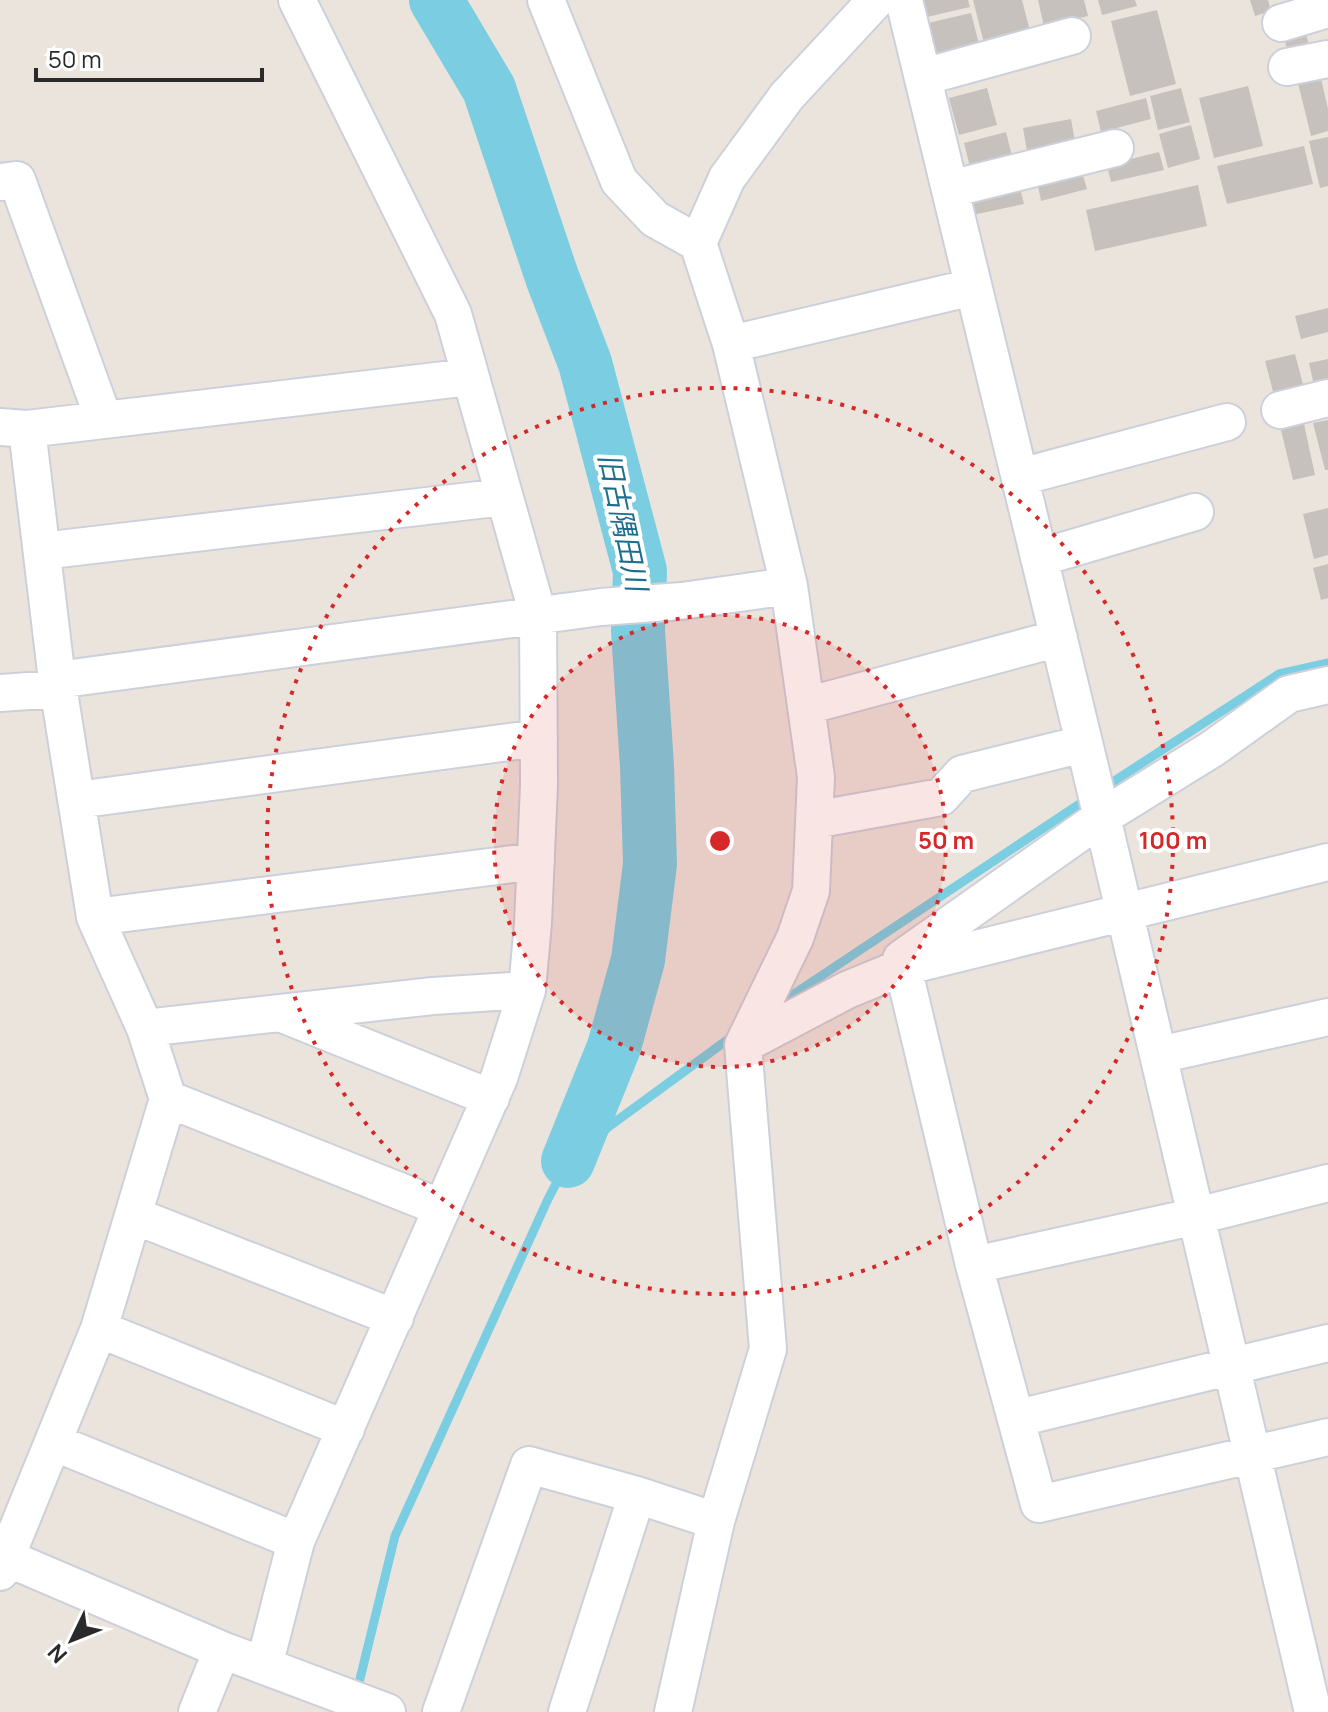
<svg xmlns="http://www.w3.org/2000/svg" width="1328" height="1712" font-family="Manrope,'Noto Sans JP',sans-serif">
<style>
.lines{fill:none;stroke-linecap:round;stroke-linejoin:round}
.stream{stroke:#7bcee2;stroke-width:9}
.river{stroke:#7bcee2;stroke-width:54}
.building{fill:#c6c1bd}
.minor-casing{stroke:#ccd0da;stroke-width:40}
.minor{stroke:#fff;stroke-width:36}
.ring{fill:none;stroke:#d62828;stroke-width:4;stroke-dasharray:4 8}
.labels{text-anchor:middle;stroke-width:8;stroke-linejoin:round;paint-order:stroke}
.water-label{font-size:28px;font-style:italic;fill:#1b6e8d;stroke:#fff}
.centre{fill:#d62828;stroke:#fff;stroke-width:4}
.ring-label{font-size:24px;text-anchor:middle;font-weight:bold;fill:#d62828;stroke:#fff;stroke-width:8;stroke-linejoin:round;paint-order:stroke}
</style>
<rect width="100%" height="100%" fill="#ebe4dd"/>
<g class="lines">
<!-- stream -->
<path class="stream" d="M1102,789L1279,674L1328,663
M776,1006L1090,797
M357,1691L395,1536L548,1199L568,1161L611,1125L734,1035"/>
<!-- river -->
<path class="river" d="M436,0L489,89L552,277L585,363L640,571L638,631L647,766L650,864L638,960L614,1047L568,1161"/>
</g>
<!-- building -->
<path class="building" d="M923,0H968L970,7L927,17Z
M973,0H1022L1030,31L984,43Z
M1038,0H1084L1088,16L1044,26Z
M1098,0H1135L1137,6L1102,15Z
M1250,0H1268L1271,11L1255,16Z
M1157,10L1176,84L1130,96L1111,21Z
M971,13L979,44L936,54L928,23Z
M1305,31L1311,51L1289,58L1284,37Z
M1320,74L1328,109V131L1311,136L1297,79Z
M1248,86L1263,146L1214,158L1199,98Z
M987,88L997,125L959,135L949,98Z
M1181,88L1190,122L1158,130L1150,96Z
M1146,98L1151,119L1101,132L1096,111Z
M1071,119L1075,142L1027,151L1023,128Z
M1191,125L1200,159L1168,168L1159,134Z
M1006,132L1012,156L970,167L964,143Z
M1328,137V186L1320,188L1309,141Z
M1304,146L1313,184L1227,204L1217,166Z
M1159,152L1164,170L1111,182L1107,165Z
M1081,169L1087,189L1041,201L1037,181Z
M1019,184L1024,204L973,215L969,195Z
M1198,185L1207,226L1095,251L1086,210Z
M1328,308V332L1301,339L1295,316Z
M1295,354L1305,392L1275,399L1265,361Z
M1328,359V387L1315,390L1309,363Z
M1328,420V470H1325L1313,423Z
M1304,424L1315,475L1293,480L1281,430Z
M1328,508V555L1314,559L1303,514Z
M1328,564V598L1321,600L1313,568Z"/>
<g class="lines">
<defs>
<path id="minor" d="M546,0L619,181L655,219L698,243
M904,0L1102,817L1313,1712
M1281,23L1328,9
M1287,67L1328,59
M923,77L1072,36
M0,182L17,180L104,420
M950,189L1115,148
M731,344L973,287
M1280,410L1328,398
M0,427L27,429L470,377
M1020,477L1227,422
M42,551L504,497
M1039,558L1195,512
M57,680L601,607L682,601L789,586
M1328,685L1289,694L1212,749L1102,817L901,959L974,1265L1039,1504L1328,1437
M0,693L58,689
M806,706L1059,638
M77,800L539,738
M814,820L941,797L962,774L1083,744
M95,917L536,861
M285,1015L491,1098
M145,1028L433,996L527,990
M743,1045L847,990L903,967L1328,862
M1159,1055L1328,1017
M168,1099L442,1208
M135,1216L395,1318
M974,1265L1197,1216L1328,1183
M99,1329L346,1429
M1018,1418L1328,1343
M53,1442L296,1541
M7,1558L222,1650L387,1712
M0,1572L99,1329L168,1099L145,1028L95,917L57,680L27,429
M264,1666L296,1541L499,1078L527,990L533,923L539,785L538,615L453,314L297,0
M197,1712L222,1650
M441,1712L529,1465L637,1495L716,1521
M567,1712L637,1495
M673,1712L716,1521L768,1349L743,1045L795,938L811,891L816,777L789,586L731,344L698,243L727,178L787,96L876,0"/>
</defs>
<!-- minor casing -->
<use href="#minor" class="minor-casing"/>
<!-- minor -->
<use href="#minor" class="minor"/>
</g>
<!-- distance rings -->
<circle cx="720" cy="841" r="226" fill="#d62828" fill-opacity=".12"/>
<g class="ring">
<circle cx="720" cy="841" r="226"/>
<circle cx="720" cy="841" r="453"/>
</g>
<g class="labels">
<!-- water labels -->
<g class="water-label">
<text transform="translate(623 522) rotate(78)" y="10">旧古隅田川</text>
</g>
</g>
<circle cx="720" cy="841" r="12" class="centre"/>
<g class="ring-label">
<text x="946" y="849">50 m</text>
<text x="1173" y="849">100 m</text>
</g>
<!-- north arrow -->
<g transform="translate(72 1640) rotate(227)" stroke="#ffffff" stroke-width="6" paint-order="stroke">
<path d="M0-6L14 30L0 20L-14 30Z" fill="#2a2a2a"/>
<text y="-12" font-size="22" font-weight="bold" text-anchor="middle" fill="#2a2a2a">N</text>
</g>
<!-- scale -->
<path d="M36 68v12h226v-12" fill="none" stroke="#2a2a2a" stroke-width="4"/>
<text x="48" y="68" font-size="24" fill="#2a2a2a" stroke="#ffffff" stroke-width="6" paint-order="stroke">50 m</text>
</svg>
